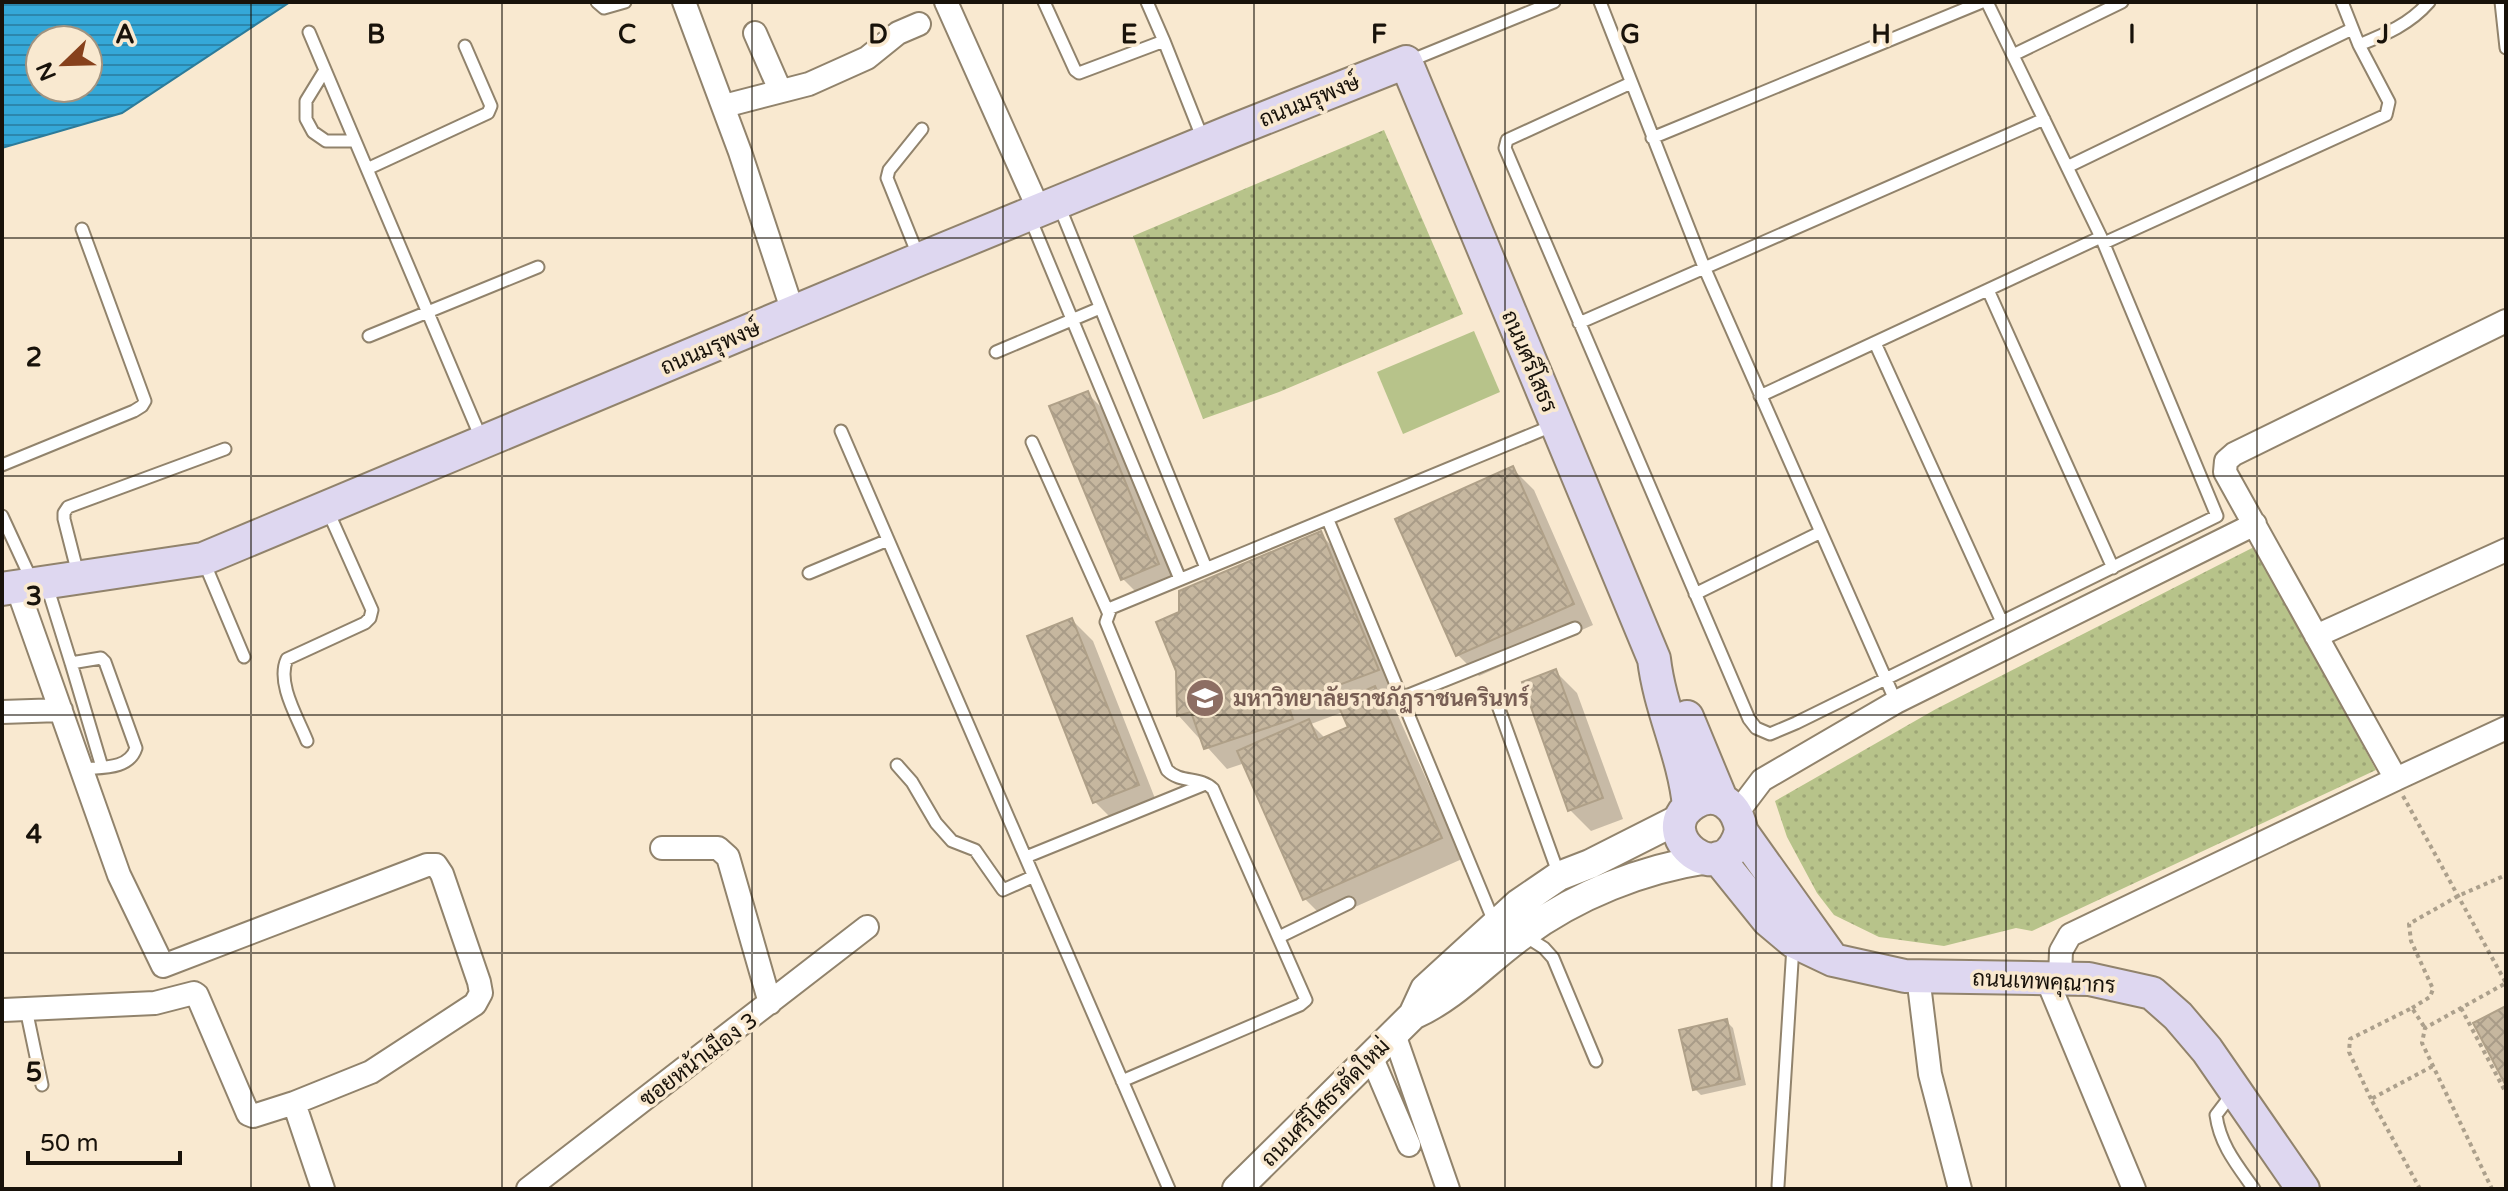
<svg xmlns="http://www.w3.org/2000/svg" width="2508" height="1191" font-family="'Varela Round',Sarabun,sans-serif">
<style>
.grass{fill:url(#grass-dots)}
.pitch{fill:#b7c38a}
.water{fill:url(#water-rules);stroke:#2c7b9a;stroke-width:2;fill-rule:evenodd}
.shadow{fill:#0003;fill-rule:evenodd}
.building{fill:url(#building-cross-hatch);stroke:#afa088;stroke-width:2}
.lines{fill:none;stroke-linecap:round;stroke-linejoin:round}
.service-casing{stroke:#91836c;stroke-width:15}
.minor-casing{stroke:#91836c;stroke-width:26}
.tertiary-casing{stroke:#91836c;stroke-width:32}
.secondary-casing{stroke:#91836c;stroke-width:36}
.path{stroke:#aca08c;stroke-width:4;stroke-dasharray:4 4;stroke-linecap:butt}
.service{stroke:#fff;stroke-width:11}
.minor{stroke:#fff;stroke-width:22}
.tertiary{stroke:#fff;stroke-width:28}
.secondary{stroke:#ded7f0;stroke-width:32}
.grid{fill:none;stroke:#18120a;stroke-width:2;stroke-opacity:0.55}
.labels{text-anchor:middle;stroke-width:7;stroke-linejoin:round;paint-order:stroke}
.street-label{font-size:22px;fill:#18120a;stroke:#f9e9d0}
.education-label{font-size:22px;font-weight:bold;fill:#785e54;stroke:#f9e9d0;text-anchor:start}
.grid-label{font-size:26px;text-anchor:middle;font-weight:bold;fill:#18120a;stroke:#f9e9d0;stroke-width:7;stroke-linejoin:round;paint-order:stroke}
</style>
<defs>
<pattern id="grass-dots" width="8" height="8" patternUnits="userSpaceOnUse" patternTransform="scale(2)"><rect width="8" height="8" fill="#b7c38a"/><path d="M2 2h.1M6 6h.1" fill="none" stroke="#9da676" stroke-width="1.8" stroke-linecap="round"/></pattern>
<pattern id="water-rules" width="6" height="5" patternUnits="userSpaceOnUse" patternTransform="scale(2)"><rect width="6" height="5" fill="#35a8d8"/><path d="M0 2.5h6" fill="none" stroke="#2c87ad"/></pattern>
<pattern id="building-cross-hatch" width="8" height="8" patternUnits="userSpaceOnUse" patternTransform="scale(2)"><rect width="8" height="8" fill="#c6b79f"/><path d="M0 0l8 8M0 8l8-8" fill="none" stroke="#a99c88"/></pattern>
</defs>
<rect width="100%" height="100%" fill="#f9e9d0"/>
<!-- grass -->
<path class="grass" d="M1384,130L1463,314L1279,392L1203,419L1133,236Z
M2256,546L2376,770L2032,931L2016,928L1944,946L1879,937L1834,915L1817,893L1787,837L1775,801L1936,709Z"/>
<!-- pitch -->
<path class="pitch" d="M1474,331L1500,392L1403,434L1377,372Z"/>
<!-- water -->
<path class="water" d="M2,2H290L122,113L2,148ZM40,40H88V88H40Z"/>
<!-- shadow -->
<path class="shadow" d="M1087,393L1108,414L1179,586L1144,600L1123,579Z
M1513,469L1534,490L1593,625L1479,676L1458,655Z
M1320,534L1341,555L1398,691L1383,697L1395,709L1462,859L1326,920L1305,899L1245,763L1227,769L1179,716L1178,671L1181,614ZM1343,712L1350,728L1326,739L1311,724Z
M1072,620L1093,641L1158,806L1116,823L1095,802Z
M1556,672L1577,693L1623,819L1591,831L1570,810Z
M1726,1021L1733,1028L1746,1085L1701,1095L1695,1089Z"/>
<!-- building -->
<path class="building" d="M1088,391L1159,564L1121,580L1049,406Z
M1513,466L1574,604L1456,656L1395,519Z
M1321,531L1379,670L1288,704L1293,719L1204,749L1191,712L1177,716L1176,671L1156,622L1179,612V591Z
M1072,618L1139,785L1093,803L1027,636Z
M1556,669L1603,798L1568,811L1522,682Z
M1375,686L1442,838L1303,900L1237,751L1309,719L1318,740L1348,727L1337,703Z
M2506,1006V1086L2473,1023Z
M1727,1019L1740,1079L1693,1090L1679,1030Z"/>
<g class="lines">
<defs>
<path id="service" d="M597,2L604,8L625,2
M1044,2L1075,70L1079,73L1164,41L1204,142
M1147,2L1164,41
M1600,2L1704,267L1896,702
M2501,2L2506,48
M309,32L481,438
M2359,45C2386,34 2410,24 2429,2
M2013,55L2122,2
M1407,62L1554,2
M325,70L306,101V119L313,132L326,141H355
M1631,83L1507,140L1505,148L1749,719L1756,728L1770,734L1796,723L2217,516L2101,237L1987,2
M1652,138L1982,2
M2067,167L2352,29
M367,169L488,113L491,106L465,46
M1058,203L1206,568
M1030,218L1180,579
M2104,243L2386,115L2389,102L2359,45L2342,2
M918,255L887,178L889,170L922,129
M1988,290L2113,568
M1579,323L2044,119
M369,336L538,267
M1875,343L2002,622
M996,352L1100,308
M1760,396L2101,237
M841,431L1169,1189
M1032,442L1108,612
M2,465L134,411L142,406L145,401L82,229
M2,516L32,581
M1328,520L1494,922
M204,562L244,657
M809,573L888,540
M78,574L64,519V513L68,507L225,449
M47,586L71,663L101,658L105,662L136,748C129,770 101,767 82,769
M1695,594L1821,532
M71,663L102,767
M1401,698L1575,628
M1497,703L1559,875
M307,741C298,718 276,683 287,659L365,623L370,618L372,610L327,509
M897,765L912,782L936,823L952,841L975,850L1003,890L1032,877
M1026,857L1203,785
M1525,936L1544,948L1553,958L1596,1061
M1279,937L1349,903
M26,1009L42,1085
M1122,1081L1300,1005L1306,1000L1213,789C1200,776 1181,784 1167,770L1106,622L1111,608L1552,426
M2232,1094L2216,1115C2220,1145 2237,1165 2254,1189
M1778,1186L1793,946"/>
<path id="minor" d="M684,2L740,152L793,312
M946,2L1039,210
M755,33L780,90
M724,106L809,84L867,58L898,33L919,24
M17,587L119,875L163,966L427,865H436L442,874L479,982L481,993L475,1004L371,1072L294,1103
M2316,636L2506,550
M2,712L61,710
M2396,779L2506,728
M1737,813L1762,780L1896,702L2255,524
M662,848H718L728,857L770,1003
M1918,976L1930,1074L1960,1189
M2046,977L2134,1189
M2060,978L2061,951L2070,935L2396,779L2225,472L2226,461L2234,454L2506,321
M4,1010L155,1003L194,993L197,995L248,1114L253,1116L294,1103L323,1189
M1394,1034L1448,1189
M1371,1056L1409,1145
M528,1189L867,927"/>
<path id="tertiary" d="M1413,1015L1425,989L1518,904L1559,876L1590,864L1681,818
M1237,1189L1413,1015C1456,996 1484,962 1522,935C1576,895 1642,869 1708,859"/>
<path id="secondary" d="M2,589L203,559L920,259L1232,131L1406,62L1654,659C1660,710 1684,755 1689,806
M1687,717L1721,799
M1741,831C1723,896 1647,833 1694,803C1717,788 1739,807 1741,831L1833,960
M1718,858L1768,920L1793,941L1833,960L1905,976L2089,979L2152,993L2178,1016L2207,1050L2303,1189"/>
</defs>
<!-- service casing -->
<use href="#service" class="service-casing"/>
<!-- minor casing -->
<use href="#minor" class="minor-casing"/>
<!-- tertiary casing -->
<use href="#tertiary" class="tertiary-casing"/>
<!-- secondary casing -->
<use href="#secondary" class="secondary-casing"/>
<!-- path -->
<path class="path" d="M2403,796L2506,983L2425,1028L2422,1043L2492,1189
M2412,1008L2430,997L2433,989L2411,941L2409,924L2458,896L2506,875
M2461,1008L2506,1093
M2371,1099L2349,1052L2350,1039L2412,1008L2425,1028
M2420,1189L2371,1099L2433,1066"/>
<!-- service -->
<use href="#service" class="service"/>
<!-- minor -->
<use href="#minor" class="minor"/>
<!-- tertiary -->
<use href="#tertiary" class="tertiary"/>
<!-- secondary -->
<use href="#secondary" class="secondary"/>
</g>
<!-- grid -->
<path class="grid" d="M251,2V1189M502,2V1189M752,2V1189M1003,2V1189M1254,2V1189M1505,2V1189M1756,2V1189M2006,2V1189M2257,2V1189M2,238H2506M2,476H2506M2,715H2506M2,953H2506"/>
<!-- icons -->
<defs>
<symbol id="university-disc" viewBox="-11 -11 22 22"><circle r="9.5" fill="#8d6e63" stroke="#f9e9d0"/><path d="M0-5L7-2L0 1L-7-2ZM-4 1L0 2.5L4 1V4Q0 6-4 4Z" fill="#fff"/></symbol>
</defs>
<g fill-rule="evenodd">
<use href="#university-disc" x="1183" y="676" width="44" height="44"/>
</g>
<g class="labels">
<!-- street labels -->
<g class="street-label">
<text transform="translate(1309 100) rotate(-22)" y="8">ถนนมรุพงษ์</text>
<text transform="translate(710 347) rotate(-23)" y="8">ถนนมรุพงษ์</text>
<text transform="translate(1530 361) rotate(67)" y="8">ถนนศรีโสธร</text>
<text transform="translate(2044 981) rotate(3)" y="8">ถนนเทพคุณากร</text>
<text transform="translate(698 1059) rotate(-37)" y="8">ซอยหน้าเมือง 3</text>
<text transform="translate(1325 1102) rotate(-45)" y="8">ถนนศรีโสธรตัดใหม่</text>
</g>
<!-- education labels -->
<g class="education-label">
<text x="1233" y="706">มหาวิทยาลัยราชภัฏราชนครินทร์</text>
</g>
</g>
<g class="grid-label">
<text x="125" y="43">A</text>
<text x="376" y="43">B</text>
<text x="627" y="43">C</text>
<text x="878" y="43">D</text>
<text x="1129" y="43">E</text>
<text x="1379" y="43">F</text>
<text x="1630" y="43">G</text>
<text x="1881" y="43">H</text>
<text x="2132" y="43">I</text>
<text x="2383" y="43">J</text>
<text x="34" y="366">2</text>
<text x="34" y="605">3</text>
<text x="34" y="843">4</text>
<text x="34" y="1081">5</text>
</g>
<!-- border -->
<rect width="2508" height="1191" fill="none" stroke="#18120a" stroke-width="8"/>
<!-- north arrow -->
<g transform="translate(64 64) rotate(247)"><circle r="38" fill="#f9e9d0" stroke="#9f9381" stroke-width="2"/>
<path d="M0-6L14 30L0 20L-14 30Z" fill="#87411c"/>
<text y="-12" font-size="22" font-weight="bold" text-anchor="middle" fill="#18120a">N</text>
</g>
<!-- scale -->
<path d="M28 1151v12h152v-12" fill="none" stroke="#18120a" stroke-width="4"/>
<text x="40" y="1151" font-size="24" fill="#18120a" stroke="#f9e9d0" stroke-width="6" paint-order="stroke">50 m</text>
</svg>
